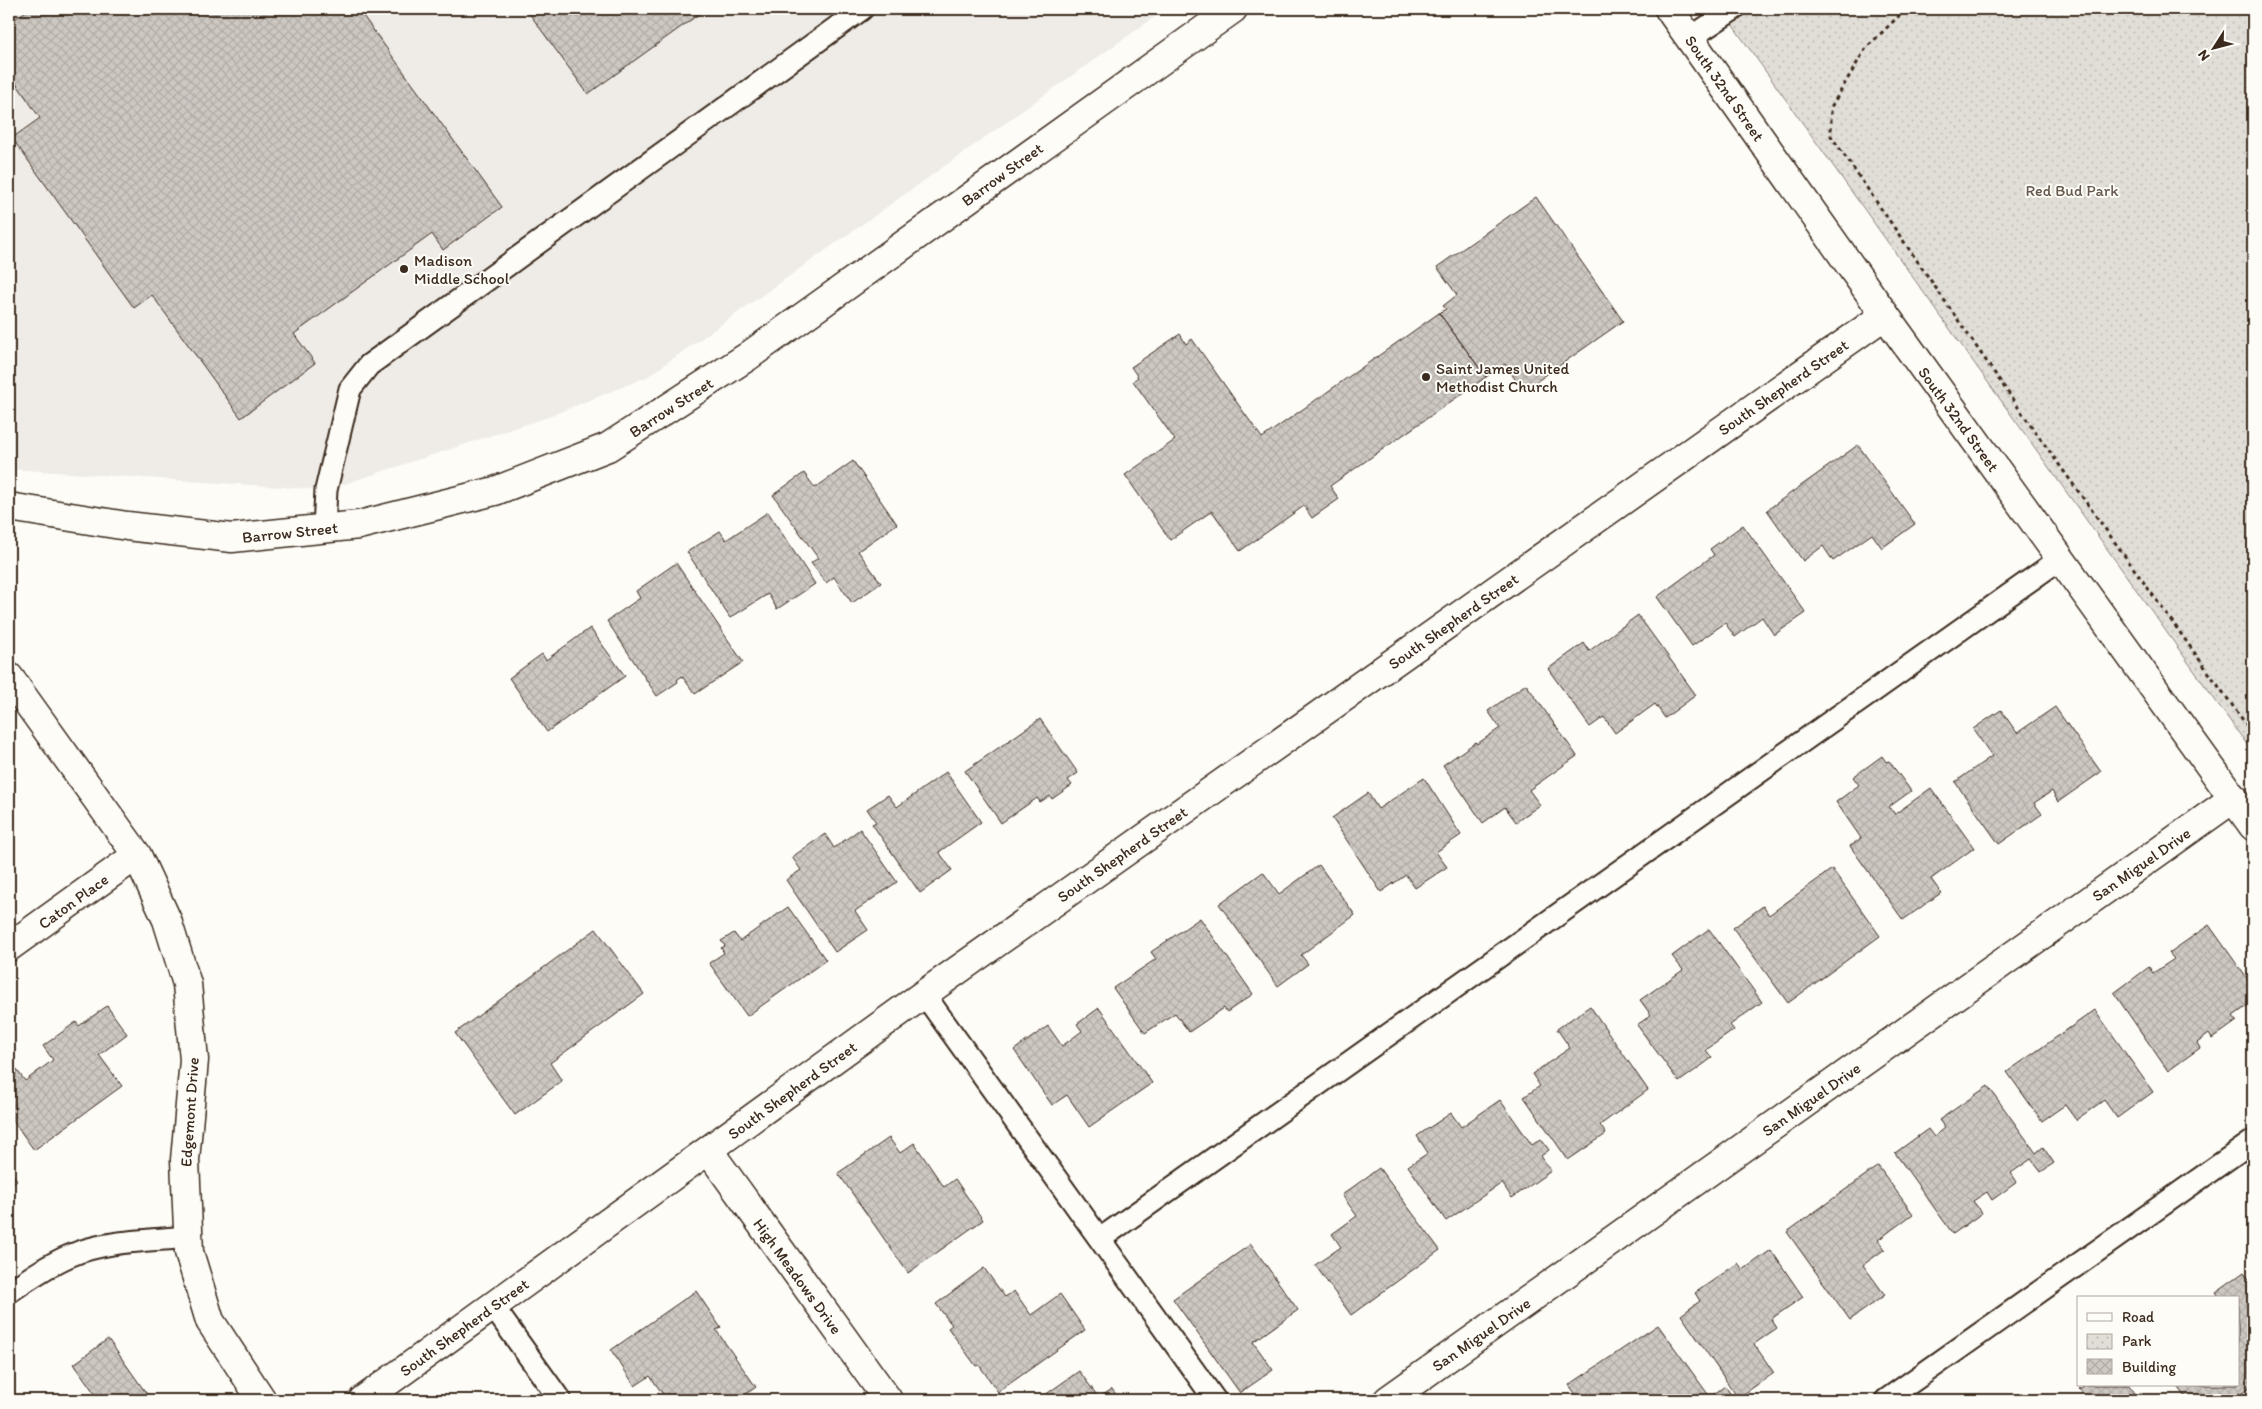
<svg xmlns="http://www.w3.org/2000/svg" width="2262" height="1409" font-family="Itim,sans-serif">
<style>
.built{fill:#efece7}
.park{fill:url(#park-dots);stroke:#8e847a}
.building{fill:url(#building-cross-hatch);stroke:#3b2a1e}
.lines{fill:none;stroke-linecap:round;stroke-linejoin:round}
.lane-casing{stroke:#3b2a1e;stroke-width:25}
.street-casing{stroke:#3b2a1e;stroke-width:31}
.secondary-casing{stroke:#3b2a1e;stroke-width:31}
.path{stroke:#3b2a1e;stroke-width:3;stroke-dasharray:4 4;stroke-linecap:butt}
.lane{stroke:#fdfcf7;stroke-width:21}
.street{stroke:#fdfcf7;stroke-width:28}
.secondary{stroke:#fdfcf7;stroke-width:28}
.poi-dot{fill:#3b2a1e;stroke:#fdfcf7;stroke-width:2}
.labels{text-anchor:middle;stroke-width:4;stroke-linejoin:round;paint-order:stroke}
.street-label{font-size:16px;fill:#3b2a1e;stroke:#fdfcf7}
.park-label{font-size:16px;fill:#64574c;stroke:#fdfcf7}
.poi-label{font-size:16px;fill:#3b2a1e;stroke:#fdfcf7;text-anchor:start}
</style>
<defs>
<pattern id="park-dots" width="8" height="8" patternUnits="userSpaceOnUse" patternTransform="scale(1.25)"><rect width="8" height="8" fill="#e1ded7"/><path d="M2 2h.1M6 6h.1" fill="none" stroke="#c2bfb8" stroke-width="1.8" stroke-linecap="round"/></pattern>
<pattern id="building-cross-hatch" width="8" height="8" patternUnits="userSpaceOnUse" patternTransform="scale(1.25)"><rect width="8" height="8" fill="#cdc8c2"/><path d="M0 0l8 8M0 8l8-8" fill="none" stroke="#b1aca6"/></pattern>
</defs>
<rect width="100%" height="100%" fill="#fdfcf7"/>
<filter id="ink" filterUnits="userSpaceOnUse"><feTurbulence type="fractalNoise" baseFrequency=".02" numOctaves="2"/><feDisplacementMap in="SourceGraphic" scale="10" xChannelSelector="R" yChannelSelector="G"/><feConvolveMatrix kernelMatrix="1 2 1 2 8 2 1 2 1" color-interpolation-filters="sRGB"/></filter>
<g filter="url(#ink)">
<!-- built -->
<path class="built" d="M9,9H1166L647,377L545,418L326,490L9,469Z"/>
<!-- park -->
<path class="park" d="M1721,9H2253V753Z"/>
<!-- building -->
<path class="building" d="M29,9H358L502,207L443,250L432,234L294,334L315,363L241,418L152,295L134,308L12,138L40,118L9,73V23Z
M526,9H706L588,94Z
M1536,197L1623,321L1523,391L1505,364L1486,377L1439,313L1446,309L1443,306L1457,295L1437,267Z
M1439,313L1486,377L1330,486L1339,499L1312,518L1304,506L1240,551L1212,511L1170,540L1125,475L1175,440L1133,381L1138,377L1131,367L1180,334L1186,344L1192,339L1262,438Z
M1858,445L1915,524L1882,548L1872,534L1833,561L1823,546L1803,561L1767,510Z
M853,461L897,524L858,551L881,583L852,603L834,577L826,583L811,563L818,558L773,495L804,473L815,488Z
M768,512L815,584L777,609L768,594L730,618L687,552L720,531L726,540Z
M1743,525L1806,613L1774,635L1762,617L1735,637L1725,623L1692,646L1657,597L1714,555L1710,549Z
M676,563L743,662L695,694L682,676L677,680L678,682L657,696L607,621L640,598L636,591Z
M1638,615L1696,695L1665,718L1655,704L1615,733L1604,717L1590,727L1548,669L1584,643L1589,651Z
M590,628L625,676L547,732L509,678L542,654L546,660Z
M1526,684L1577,756L1529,790L1540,805L1516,822L1505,807L1483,823L1443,765L1476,742L1477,744L1500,728L1488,711Z
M2055,707L2101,772L2058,802L2052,791L2034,803L2042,814L1999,844L1955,782L1992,756L1973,729L2001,710L2017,733Z
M1040,719L1078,773L1068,780L1072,785L1052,799L1050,796L1040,802L1037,798L1001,823L965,771Z
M1882,756L1886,762L1889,761L1911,791L1889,807L1895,814L1931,788L1974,848L1931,879L1941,893L1903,920L1850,846L1861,838L1836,802L1859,785L1853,777Z
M946,772L981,822L939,852L952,870L920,893L872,824L876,822L867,809L888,795L897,807Z
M1424,778L1461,835L1436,852L1447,867L1415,888L1406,875L1381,892L1332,818L1368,793L1378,809Z
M860,829L897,882L855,911L868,930L835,952L786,880L801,870L792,857L825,834L834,848Z
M1319,865L1355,915L1301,955L1308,964L1278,986L1219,904L1263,872L1279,894Z
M1832,869L1880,936L1788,1003L1733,928L1763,906L1769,915Z
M788,907L826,960L747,1016L709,963L724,953L721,948L725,946L721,941L734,933L740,941Z
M1200,918L1253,994L1227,1012L1224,1008L1189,1032L1175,1013L1145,1033L1113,988L1156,959L1151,952Z
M2209,925L2253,987V1002L2233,1016L2237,1021L2212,1039L2209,1034L2197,1043L2200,1048L2168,1071L2114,993L2149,967L2153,973L2174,959L2169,953Z
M596,929L644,994L550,1063L562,1081L515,1115L455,1033Z
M1709,929L1762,1002L1730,1025L1734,1030L1706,1050L1712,1058L1679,1082L1637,1025L1651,1015L1640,1000L1683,970L1672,956Z
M107,1006L127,1034L99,1055L122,1086L34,1150L9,1115V1070L14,1066L25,1081L53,1060L43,1046L76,1022L79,1026Z
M1590,1006L1648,1090L1600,1125L1606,1134L1568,1160L1524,1097L1540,1086L1532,1074L1570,1048L1557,1029Z
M1099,1008L1152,1083L1089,1127L1067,1095L1052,1105L1014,1050L1048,1026L1062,1046L1082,1031L1077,1024Z
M2095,1010L2153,1092L2117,1118L2104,1100L2076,1120L2065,1105L2042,1121L2007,1072Z
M1988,1086L2036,1153L2043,1147L2054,1163L2041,1172L2031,1159L2011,1173L2017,1182L1992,1200L1987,1192L1973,1201L1982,1213L1953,1234L1895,1153L1928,1129L1934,1137L1945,1128L1939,1120Z
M1500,1100L1532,1145L1541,1139L1549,1150L1541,1156L1551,1171L1512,1198L1502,1183L1446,1221L1408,1166L1428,1153L1417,1136L1451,1113L1461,1127Z
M889,1138L900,1153L914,1143L944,1187L955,1179L983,1220L908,1273L838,1173Z
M1878,1166L1913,1214L1878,1240L1885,1249L1863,1265L1885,1295L1850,1320L1787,1232Z
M1379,1168L1440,1250L1351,1315L1315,1265L1341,1247L1332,1234L1357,1216L1342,1195Z
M9,1169L17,1180L9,1186Z
M1251,1244L1298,1310L1253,1342L1273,1370L1240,1393L1173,1299Z
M1771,1250L1803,1297L1771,1319L1777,1328L1754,1344L1774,1373L1738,1398L1681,1315L1700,1301L1695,1293L1738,1263L1743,1270Z
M984,1268L1005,1297L1014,1291L1031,1315L1060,1294L1085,1330L998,1392L979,1365L976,1366L948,1328L952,1325L936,1304Z
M2244,1272L2253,1285V1385L2242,1393L2247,1399L2188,1400L2177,1385H2238V1298H2220L2216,1292Z
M696,1291L721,1328L716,1330L756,1387L738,1400H667L650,1376L635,1386L611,1350Z
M1658,1325L1710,1397L1725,1386L1734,1399L1731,1400H1580L1569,1385Z
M108,1339L151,1400H87L95,1394L74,1364Z
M1079,1371L1099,1398L1112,1389L1120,1400H1038Z
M2085,1385H2129L2140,1400H2088L2079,1389Z"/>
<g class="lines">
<defs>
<path id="lane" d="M1690,38L1734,9
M324,528L326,490L350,389L369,365L862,9
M924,994L1215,1400
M1100,1239L2060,559
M9,1292C28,1279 48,1265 69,1256C105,1240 149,1241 188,1237
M492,1305L560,1400
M1886,1400L2253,1141"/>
<path id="street" d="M9,677L137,855L167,920L187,984L194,1060L185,1160L189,1252L210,1321L262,1400
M9,947L137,855
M709,1151L888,1400
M363,1400L924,994L1885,315
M1388,1400L2234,798"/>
<path id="secondary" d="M1669,9L1885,315L2253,826
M9,507L127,526L232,538L359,525L495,491L608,447L747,357L1233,9"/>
</defs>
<!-- lane casing -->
<use href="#lane" class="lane-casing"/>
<!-- street casing -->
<use href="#street" class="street-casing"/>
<!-- secondary casing -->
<use href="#secondary" class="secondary-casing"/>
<!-- path -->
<path class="path" d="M1906,9L1866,48L1831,107V136L2029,423L2253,734"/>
<!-- lane -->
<use href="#lane" class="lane"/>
<!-- street -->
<use href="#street" class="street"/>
<!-- secondary -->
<use href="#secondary" class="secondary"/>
</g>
</g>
<!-- markers -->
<g class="poi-dot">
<circle cx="404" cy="269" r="5"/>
<circle cx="1426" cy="377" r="5"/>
</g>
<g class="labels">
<!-- street labels -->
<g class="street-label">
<text transform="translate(1725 88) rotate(55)" y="6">South 32nd Street</text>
<text transform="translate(1002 174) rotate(-36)" y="6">Barrow Street</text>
<text transform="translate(1783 387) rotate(-35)" y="6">South Shepherd Street</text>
<text transform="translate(671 407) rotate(-33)" y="6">Barrow Street</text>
<text transform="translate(1959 419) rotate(54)" y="6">South 32nd Street</text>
<text transform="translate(290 532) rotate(-6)" y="6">Barrow Street</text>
<text transform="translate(1453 621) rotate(-35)" y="6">South Shepherd Street</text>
<text transform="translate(1122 854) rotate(-35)" y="6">South Shepherd Street</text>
<text transform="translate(2141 864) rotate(-35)" y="6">San Miguel Drive</text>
<text transform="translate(73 901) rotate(-36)" y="6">Caton Place</text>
<text transform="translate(792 1090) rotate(-36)" y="6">South Shepherd Street</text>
<text transform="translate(1811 1099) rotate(-35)" y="6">San Miguel Drive</text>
<text transform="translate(189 1112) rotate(-86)" y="6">Edgemont Drive</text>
<text transform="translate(798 1276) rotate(54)" y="6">High Meadows Drive</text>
<text transform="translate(464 1327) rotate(-36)" y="6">South Shepherd Street</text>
<text transform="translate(1481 1334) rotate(-35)" y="6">San Miguel Drive</text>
</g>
<!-- park labels -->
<g class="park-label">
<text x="2072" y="196">Red Bud Park</text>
</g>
<!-- poi labels -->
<g class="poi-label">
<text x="414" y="266">Madison<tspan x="414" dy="18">Middle School</tspan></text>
<text x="1436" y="374">Saint James United<tspan x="1436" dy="18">Methodist Church</tspan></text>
</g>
</g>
<!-- margin -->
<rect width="2262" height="1409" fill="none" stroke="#fdfcf7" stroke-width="30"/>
<rect x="15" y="15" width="2232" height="1379" fill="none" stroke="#3b2a1e" stroke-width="2" filter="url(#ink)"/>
<!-- legend -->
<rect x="2077" y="1296" width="162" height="90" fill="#fdfcf7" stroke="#afa8a0"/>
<rect x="2087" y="1313" width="25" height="8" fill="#fdfcf7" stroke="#afa8a0"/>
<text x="2122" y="1322" font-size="15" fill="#3b2a1e">Road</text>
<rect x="2087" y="1334" width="25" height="15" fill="url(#park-dots)" stroke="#afa8a0"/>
<text x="2122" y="1346" font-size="15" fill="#3b2a1e">Park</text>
<rect x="2087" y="1359" width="25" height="15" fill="url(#building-cross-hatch)" stroke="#afa8a0"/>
<text x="2122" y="1372" font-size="15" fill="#3b2a1e">Building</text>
<!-- north arrow -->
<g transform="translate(2214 48) rotate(234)" stroke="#fdfcf7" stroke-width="4" paint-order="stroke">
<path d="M0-4L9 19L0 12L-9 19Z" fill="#3b2a1e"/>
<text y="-8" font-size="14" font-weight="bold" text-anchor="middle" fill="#3b2a1e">N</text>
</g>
</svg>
